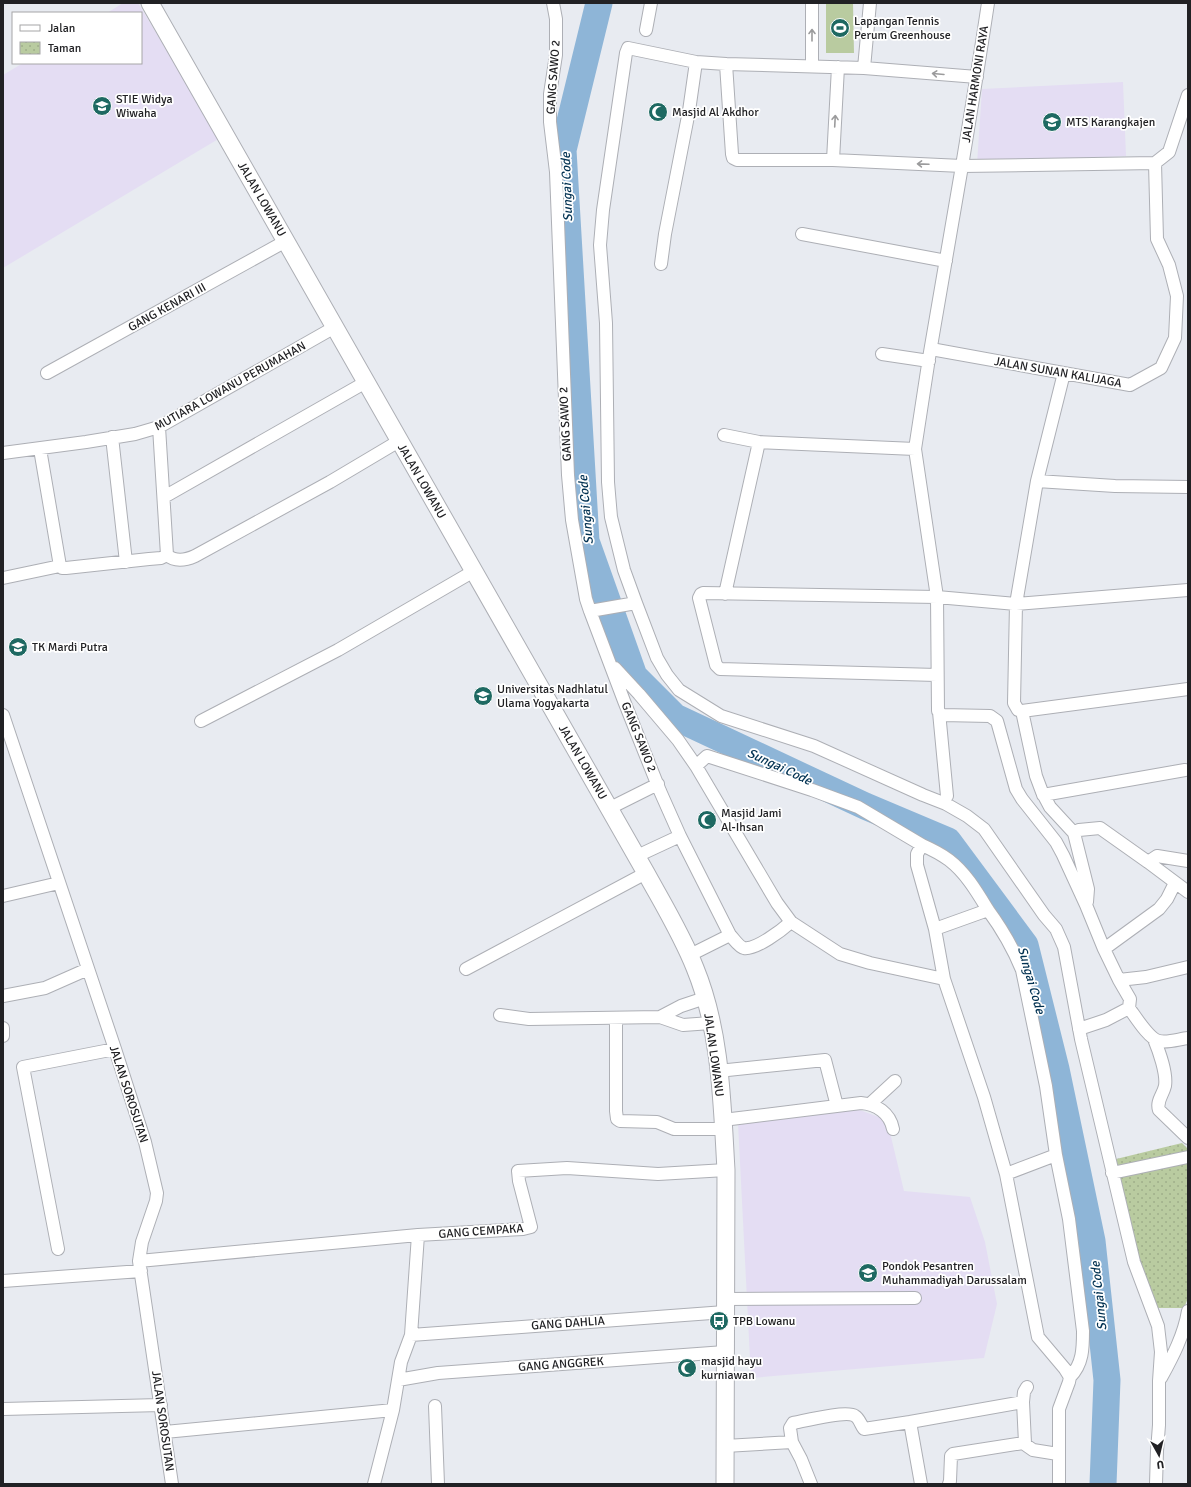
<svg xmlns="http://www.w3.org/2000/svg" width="1191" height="1487" font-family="Signika,sans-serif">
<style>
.education{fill:#e4ddf3}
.park{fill:url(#park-dots)}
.pitch{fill:#b9cba0}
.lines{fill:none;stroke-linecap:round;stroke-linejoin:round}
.river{stroke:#8eb5d7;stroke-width:27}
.minor-casing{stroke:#adafb5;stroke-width:14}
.secondary-casing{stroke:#adafb5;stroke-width:19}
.minor{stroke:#fff;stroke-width:12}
.secondary{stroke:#fff;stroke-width:17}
.oneway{stroke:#9b9b9c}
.labels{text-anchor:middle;stroke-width:3.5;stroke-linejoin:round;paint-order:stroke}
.poi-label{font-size:12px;fill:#212124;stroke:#fff;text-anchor:start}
.street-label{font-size:12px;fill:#212124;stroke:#fff}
.water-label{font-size:13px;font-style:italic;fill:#023252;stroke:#fff}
</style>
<defs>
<pattern id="park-dots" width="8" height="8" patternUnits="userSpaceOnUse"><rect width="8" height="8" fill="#b9cba0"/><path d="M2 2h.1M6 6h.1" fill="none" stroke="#9fae8a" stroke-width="1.8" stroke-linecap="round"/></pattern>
</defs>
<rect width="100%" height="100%" fill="#e8ebf1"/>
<!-- education -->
<path class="education" d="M123,3H138L220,138L3,268V75L23,63H141V13H107Z
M1123,82L1126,156L977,164L982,89Z
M857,1109L887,1120L904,1191L970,1197L985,1242L997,1304L984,1358L751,1378L738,1123Z"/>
<!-- park -->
<path class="park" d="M1182,1143L1188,1149V1298L1184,1308H1152L1112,1160Z"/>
<!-- pitch -->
<path class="pitch" d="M826,3H853L854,53H826Z"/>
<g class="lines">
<!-- river -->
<path class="river" d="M599,3L563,150L586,541L634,676L675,717L865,806L948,841L1025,945L1056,1069L1092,1241L1107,1380L1103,1484"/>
<defs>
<path id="minor" d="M553,3L556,19V55L550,94V122L556,172L568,475L572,520L586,599L590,611L624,701L660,791L680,836L730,935C734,939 739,947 744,948C756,950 782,930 791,922
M646,30L651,3
M726,64L696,62L628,48L626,53L603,210L600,245L606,323L608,482L611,517L624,570L636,603L657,658L667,675L679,690L721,716L814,746L923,795L946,804L967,816L984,829L1044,915L1056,929L1064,947L1081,1039L1134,1262L1158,1326L1161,1352L1159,1381V1425L1157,1451L1156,1484
M812,66V3
M864,68L870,3
M977,77L864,68L726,64L732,154L733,158L737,160H833L962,166C971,111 980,57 988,3
M833,160L838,67
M802,234L946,261
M661,264L665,234L689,111L696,62
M931,349L1130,385L1161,368L1175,338L1177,296L1169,265L1157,239L1155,163
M882,354L929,361
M47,373L286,241
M1064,373L1037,481L1016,604L1014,703L1018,710L1022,711L1188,689
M159,427L167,555C175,562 186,560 195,556L330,482L399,441
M724,435L759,442L915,449L929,358L962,166L1155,163L1169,152L1188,95
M112,437L126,562
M40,449L60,566
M915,449L937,597L938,711L942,715L990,716L997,721L1016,789L1022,799L1056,842L1063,855L1086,905L1104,949L1119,980L1130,999L1129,1008L1106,1020L1079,1029
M3,453L86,442L135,434L159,427L335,327
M1037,481L1115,486L1188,487
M164,497L366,382
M3,578L60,566L62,568H66L149,559L161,558L167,555
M725,594L759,442
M590,611L636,603
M615,668L639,694L678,740L696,766L777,903L791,922L840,954L870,963L944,979L984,1097L1006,1174L1038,1337L1065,1369L1070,1377L1069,1382L1059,1409V1484
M937,675L720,669L716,665L699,598L701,594L703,593L937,597L1016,604L1188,590
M1022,711L1036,776L1042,792L1050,807L1074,833L1088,889L1087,902
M939,712L947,796
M3,715L115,1049L145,1142L157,1193L156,1201L142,1242L139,1261L172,1484
M201,721L338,650L474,571
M696,766L707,756L812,790L858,807L922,845
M1043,795L1185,770
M610,808L658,784
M1074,833L1079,830L1100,828L1148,862L1188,892
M637,856L680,836
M1148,862L1157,856L1188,861
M3,896L59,883
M988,910C1002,929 1013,948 1022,970L1046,1086L1056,1155L1006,1174
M935,929L988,910C977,892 966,873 949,860C941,854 931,849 922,845L917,854V865L935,929L944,979
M1104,949L1159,909L1167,899L1175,883
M690,955L730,935
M466,969L646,873
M1119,980L1146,977L1188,967
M3,996L45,988L88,969
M1129,1008C1135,1016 1149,1039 1159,1041C1168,1043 1179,1039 1188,1038
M500,1015L529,1019L660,1017L683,1025L711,1023
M660,1017L681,1006L705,998
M616,1018V1111L617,1119L620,1121L657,1122L674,1129H723
M3,1028V1036
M1154,1039C1159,1051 1167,1074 1165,1086C1163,1095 1156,1101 1159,1110L1188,1138
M718,1071L825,1060L837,1106
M870,1104L895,1081
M723,1120L861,1103C876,1104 890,1113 893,1129
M1056,1155L1069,1219L1083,1331C1083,1348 1083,1364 1070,1377
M1112,1173L1188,1157
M58,1249L23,1067L115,1049
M139,1261L418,1235
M3,1281L141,1271
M725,1299L915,1298
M411,1335L725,1312
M1161,1378C1173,1356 1184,1335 1188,1311
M398,1380L438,1373L725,1352
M1023,1402L1024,1392L1027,1387
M435,1406L438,1484
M3,1409L161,1405
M165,1432L393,1410
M792,1442L801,1459L811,1484
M725,1446L792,1442L790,1428L793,1423C804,1421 847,1410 855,1416C859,1418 861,1425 864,1429L910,1422
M374,1484L393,1410L401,1362L411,1335L418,1235L523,1229L531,1227L519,1181L518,1171L567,1168L658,1174L726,1170
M921,1484L910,1422L1023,1402L1025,1443
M949,1484L950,1481L951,1456L953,1454L1023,1443L1033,1450L1058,1454"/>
<path id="secondary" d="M150,3L646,873C663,904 682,935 695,968C721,1031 722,1103 726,1170L725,1484"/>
</defs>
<!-- minor casing -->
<use href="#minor" class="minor-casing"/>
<!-- secondary casing -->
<use href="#secondary" class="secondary-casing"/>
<!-- minor -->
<use href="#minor" class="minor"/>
<!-- secondary -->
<use href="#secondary" class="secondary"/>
</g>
<!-- one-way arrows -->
<defs><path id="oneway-shaft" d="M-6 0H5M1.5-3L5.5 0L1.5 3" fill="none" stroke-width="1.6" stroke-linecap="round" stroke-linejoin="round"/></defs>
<g class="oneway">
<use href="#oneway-shaft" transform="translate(812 35) rotate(-90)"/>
<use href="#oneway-shaft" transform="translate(938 74) rotate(-175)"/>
<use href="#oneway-shaft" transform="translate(835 121) rotate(-87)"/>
<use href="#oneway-shaft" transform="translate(923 164) rotate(-178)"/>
</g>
<!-- icons -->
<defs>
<symbol id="stadium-disc" viewBox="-11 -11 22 22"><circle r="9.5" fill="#1e6962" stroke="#fff"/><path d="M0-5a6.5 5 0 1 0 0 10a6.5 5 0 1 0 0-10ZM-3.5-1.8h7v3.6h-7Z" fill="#fff"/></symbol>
<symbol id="university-disc" viewBox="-11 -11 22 22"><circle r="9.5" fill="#1e6962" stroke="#fff"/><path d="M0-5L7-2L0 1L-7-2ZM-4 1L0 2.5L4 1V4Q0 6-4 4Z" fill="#fff"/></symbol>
<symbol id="mosque-disc" viewBox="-11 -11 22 22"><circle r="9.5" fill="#1e6962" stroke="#fff"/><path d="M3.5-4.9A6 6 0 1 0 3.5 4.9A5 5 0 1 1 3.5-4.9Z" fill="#fff"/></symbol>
<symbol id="school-disc" viewBox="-11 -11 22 22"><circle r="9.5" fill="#1e6962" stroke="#fff"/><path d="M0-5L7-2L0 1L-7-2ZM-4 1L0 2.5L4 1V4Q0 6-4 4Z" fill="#fff"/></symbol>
<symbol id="bus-disc" viewBox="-11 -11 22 22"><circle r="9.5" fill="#1e6962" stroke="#fff"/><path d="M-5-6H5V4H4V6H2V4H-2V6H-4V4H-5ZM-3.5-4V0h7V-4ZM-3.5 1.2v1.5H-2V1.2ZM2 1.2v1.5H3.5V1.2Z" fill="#fff"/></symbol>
</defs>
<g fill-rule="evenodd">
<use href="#stadium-disc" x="829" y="17" width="22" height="22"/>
<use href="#university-disc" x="91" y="95" width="22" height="22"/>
<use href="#mosque-disc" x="647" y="101" width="22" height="22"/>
<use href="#school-disc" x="1041" y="111" width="22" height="22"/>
<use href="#school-disc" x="7" y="636" width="22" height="22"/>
<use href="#university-disc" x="472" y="685" width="22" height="22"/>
<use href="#mosque-disc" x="696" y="809" width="22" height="22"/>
<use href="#school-disc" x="857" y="1262" width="22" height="22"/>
<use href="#bus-disc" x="708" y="1310" width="22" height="22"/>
<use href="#mosque-disc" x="676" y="1357" width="22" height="22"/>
</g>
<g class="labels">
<!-- poi labels -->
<g class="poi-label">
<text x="854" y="25">Lapangan Tennis<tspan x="854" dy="14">Perum Greenhouse</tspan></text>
<text x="116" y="103">STIE Widya<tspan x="116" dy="14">Wiwaha</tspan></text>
<text x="672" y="116">Masjid Al Akdhor</text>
<text x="1066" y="126">MTS Karangkajen</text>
<text x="32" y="651">TK Mardi Putra</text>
<text x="497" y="693">Universitas Nadhlatul<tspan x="497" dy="14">Ulama Yogyakarta</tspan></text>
<text x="721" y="817">Masjid Jami<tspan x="721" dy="14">Al-Ihsan</tspan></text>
<text x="882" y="1270">Pondok Pesantren<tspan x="882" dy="14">Muhammadiyah Darussalam</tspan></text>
<text x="733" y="1325">TPB Lowanu</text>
<text x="701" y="1365">masjid hayu<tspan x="701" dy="14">kurniawan</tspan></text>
</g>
<!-- street labels -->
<g class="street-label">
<text transform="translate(553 77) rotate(-86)" y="4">GANG SAWO 2</text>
<text transform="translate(975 84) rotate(-81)" y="4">JALAN HARMONI RAYA</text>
<text transform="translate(262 199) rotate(60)" y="4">JALAN LOWANU</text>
<text transform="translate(167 307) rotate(-29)" y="4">GANG KENARI III</text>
<text transform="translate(1058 372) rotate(10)" y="4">JALAN SUNAN KALIJAGA</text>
<text transform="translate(230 386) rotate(-29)" y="4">MUTIARA LOWANU PERUMAHAN</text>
<text transform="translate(565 424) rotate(-93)" y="4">GANG SAWO 2</text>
<text transform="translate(422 481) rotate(60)" y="4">JALAN LOWANU</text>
<text transform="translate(639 737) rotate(68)" y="4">GANG SAWO 2</text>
<text transform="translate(583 762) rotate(60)" y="4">JALAN LOWANU</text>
<text transform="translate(714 1055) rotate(82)" y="4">JALAN LOWANU</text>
<text transform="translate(129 1094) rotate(72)" y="4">JALAN SOROSUTAN</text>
<text transform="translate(481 1231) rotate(-4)" y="4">GANG CEMPAKA</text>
<text transform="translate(568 1323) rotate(-4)" y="4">GANG DAHLIA</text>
<text transform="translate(561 1364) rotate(-4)" y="4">GANG ANGGREK</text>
<text transform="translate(163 1421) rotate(82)" y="4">JALAN SOROSUTAN</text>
</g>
<!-- water labels -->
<g class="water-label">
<text transform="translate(566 187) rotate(-92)" y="5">Sungai Code</text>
<text transform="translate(585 510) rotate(-95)" y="5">Sungai Code</text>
<text transform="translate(780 766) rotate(25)" y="5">Sungai Code</text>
<text transform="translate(1032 980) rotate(74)" y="5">Sungai Code</text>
<text transform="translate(1098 1296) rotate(-96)" y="5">Sungai Code</text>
</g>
</g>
<!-- border -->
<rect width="1191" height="1487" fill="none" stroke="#212124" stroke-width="8"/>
<!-- legend -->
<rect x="12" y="12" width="130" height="52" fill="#ffffff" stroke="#a6a6a7"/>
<rect x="20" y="25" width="20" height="6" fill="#ffffff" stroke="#a6a6a7"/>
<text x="48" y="32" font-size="12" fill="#212124">Jalan</text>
<rect x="20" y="42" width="20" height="12" fill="url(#park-dots)" stroke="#a6a6a7"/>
<text x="48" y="52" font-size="12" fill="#212124">Taman</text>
<!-- north arrow -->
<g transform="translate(1159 1455) rotate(172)" stroke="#ffffff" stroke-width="3" paint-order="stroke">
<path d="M0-3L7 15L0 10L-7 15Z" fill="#212124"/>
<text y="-6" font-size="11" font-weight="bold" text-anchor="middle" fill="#212124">U</text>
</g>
</svg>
